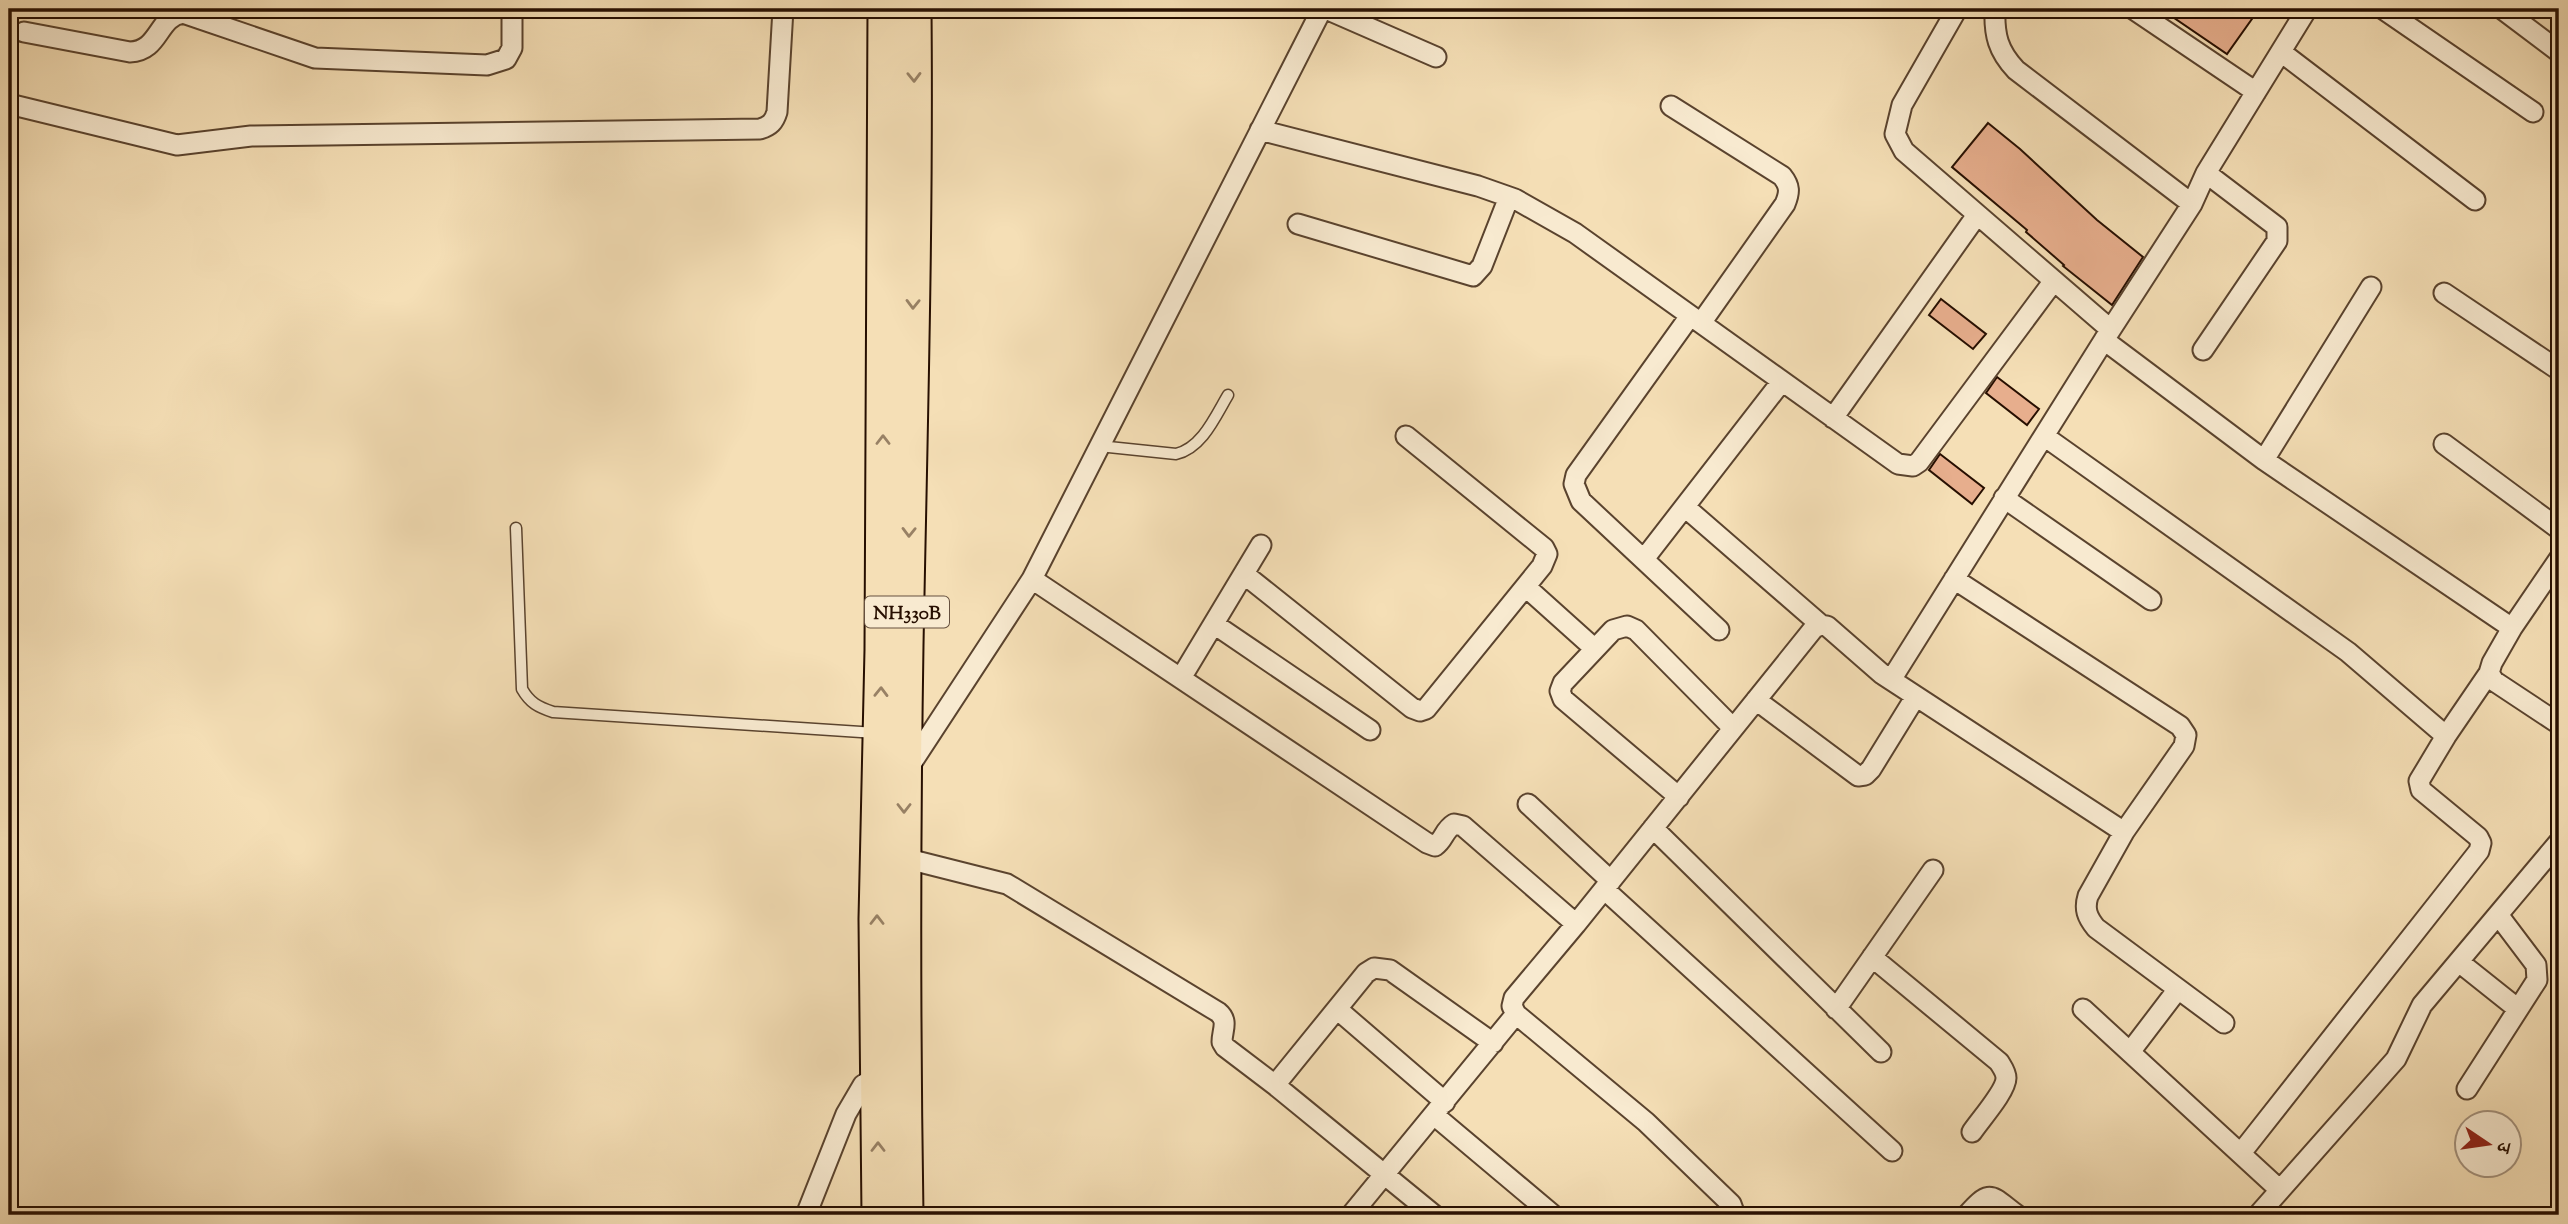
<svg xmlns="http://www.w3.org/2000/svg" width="2568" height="1224" font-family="'Sorts Mill Goudy','Noto Serif Devanagari',serif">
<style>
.building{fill:#e7ae8d;stroke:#270f01;stroke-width:2}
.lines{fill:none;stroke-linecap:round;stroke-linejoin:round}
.lane-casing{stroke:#5a432e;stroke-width:13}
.street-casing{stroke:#5a432e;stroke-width:23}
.highway-casing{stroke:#270f01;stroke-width:37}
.lane{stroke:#f8ead0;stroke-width:10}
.street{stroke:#f8ead0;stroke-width:19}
.highway{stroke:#f5dfb6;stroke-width:33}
.oneway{stroke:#988165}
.labels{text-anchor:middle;stroke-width:7;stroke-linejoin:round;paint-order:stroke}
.shield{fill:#f8ead0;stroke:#66513f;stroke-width:2}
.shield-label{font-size:19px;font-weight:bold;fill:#270f01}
</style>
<rect width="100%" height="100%" fill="#f5dfb6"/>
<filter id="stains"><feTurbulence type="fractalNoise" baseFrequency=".00286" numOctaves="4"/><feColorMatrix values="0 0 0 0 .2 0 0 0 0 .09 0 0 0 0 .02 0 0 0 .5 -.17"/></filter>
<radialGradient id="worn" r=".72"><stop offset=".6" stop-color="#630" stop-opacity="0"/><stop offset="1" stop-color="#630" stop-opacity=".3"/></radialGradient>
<!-- building -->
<path class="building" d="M2161,9H2259L2227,54Z
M1988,123L2020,149L2097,220L2143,257L2112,305L2063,266L2064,265L2026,232L2027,230L1952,167Z
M1941,299L1986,334L1973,349L1929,315Z
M1997,377L2039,409L2027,425L1986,393Z
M1940,454L1984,488L1972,504L1929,470Z"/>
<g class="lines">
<defs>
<path id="lane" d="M1099,446L1176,454C1202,448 1215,417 1228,395
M516,528L522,689C530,703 538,707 553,712L876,733"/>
<path id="street" d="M1326,9L1436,57
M1957,9L1902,105L1895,134L1904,151L2110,329
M1995,9C1994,35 1998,51 2016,70L2192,204
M2133,9L2256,92
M2307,9L2206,173L2192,204L2104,340L2264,460L2512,628L2492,663L2489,673L2494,681L2559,724
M2383,9L2533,112
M2502,9L2559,52
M24,32L130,52C160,51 157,17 183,13L315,58L487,65L506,59L512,48V9
M2281,52L2475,200
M9,104L177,145L251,136L760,129C770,126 774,122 777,112L783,9
M1671,106L1782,176C1790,186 1790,192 1785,204L1701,323
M1260,130L1478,186L1515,199L1575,233L1898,464L1913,466L1919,462L2053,282
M1298,224L1473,276L1482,266L1509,197
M2444,293L2559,370
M1690,316L1576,475L1574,484L1581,501L1719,630
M2203,350L2277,241V227L2206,173
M1833,418L1977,215
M2044,436L2348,652L2446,736
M2444,444L2559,529
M2264,460L2371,287
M2004,498L2151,600
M1685,507L1821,625
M1644,559L1782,381
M1244,574L1412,708L1420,711L1426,709L1542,566L1547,554L1544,548L1406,436
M1032,579L1427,843L1435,846C1444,840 1444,830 1454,824L1463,826L1576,924L1814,628L1821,625L1827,626L1882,674L1890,677L1896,672L2104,340
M1954,579L2180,726L2186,735L2184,746L2124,832L2088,896C2084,909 2087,917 2096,928L2224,1023
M1526,587L1595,649
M1214,624L1370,730
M2512,628L2559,559
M1882,674L2124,832
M1181,678L1261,545
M1756,700L1858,776L1865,775L1871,769L1916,696
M907,770L1032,579L1322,9
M1679,797L1563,699L1560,691L1563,683L1613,630L1627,626L1636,630L1733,728
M1528,804L1611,881
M1653,828L1881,1052
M904,858L1007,884L1218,1012C1229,1021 1222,1030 1222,1042L1225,1047L1275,1085L1434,1215
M1604,889L1892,1151
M1576,924L1514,998L1512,1006L1516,1014L1646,1122L1731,1204L1735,1215
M1872,957L1999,1062C2002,1067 2006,1072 2006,1078C2006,1091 1980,1120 1972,1132
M2459,962L2518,1009
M1337,1009L1445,1102
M1836,1009L1933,870
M2083,1009L2280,1190
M2130,1052L2178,989
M1275,1085L1366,973L1374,968L1390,970L1493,1043
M2467,1089L2537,980L2536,965L2499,916
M1434,1115L1553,1215
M2241,1153L2479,851L2481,843L2478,837L2421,790L2419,781L2446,736L2489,673
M806,1215L846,1114L863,1085L878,1076
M1351,1215L1516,1014
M1967,1215C1991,1188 1990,1195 2017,1215
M2258,1215L2396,1059L2422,1005L2559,842"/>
<path id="highway" d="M879,1215L876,919L882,650L885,9
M906,1215C903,1025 903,835 906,645C910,433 916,221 914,9"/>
</defs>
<!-- lane casing -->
<use href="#lane" class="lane-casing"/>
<!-- street casing -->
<use href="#street" class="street-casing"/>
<!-- highway casing -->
<use href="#highway" class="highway-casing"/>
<!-- lane -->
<use href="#lane" class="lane"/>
<!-- street -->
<use href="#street" class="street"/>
<!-- highway -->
<use href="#highway" class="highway"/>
</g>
<!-- one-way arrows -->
<defs><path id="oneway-chevron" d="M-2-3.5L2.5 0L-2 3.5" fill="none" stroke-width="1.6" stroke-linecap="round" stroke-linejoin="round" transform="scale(1.75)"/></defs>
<g class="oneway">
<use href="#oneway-chevron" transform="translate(914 77) rotate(89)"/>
<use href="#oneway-chevron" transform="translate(913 304) rotate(91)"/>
<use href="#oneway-chevron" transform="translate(883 440) rotate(-90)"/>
<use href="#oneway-chevron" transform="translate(909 532) rotate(91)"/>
<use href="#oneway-chevron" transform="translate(881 692) rotate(-89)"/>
<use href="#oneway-chevron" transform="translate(904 808) rotate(90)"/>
<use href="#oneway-chevron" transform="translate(877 920) rotate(-90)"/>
<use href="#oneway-chevron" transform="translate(878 1147) rotate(-90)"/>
</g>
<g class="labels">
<!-- shield labels -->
<rect class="shield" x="865" y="596.5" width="84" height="31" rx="5"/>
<g class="shield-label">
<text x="907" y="619">NH330B</text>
</g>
</g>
<!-- margin -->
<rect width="2568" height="1224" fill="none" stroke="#f5dfb6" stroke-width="35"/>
<rect x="10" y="10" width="2547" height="1203" fill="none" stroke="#270f01" stroke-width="3.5"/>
<rect x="18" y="18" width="2533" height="1189" fill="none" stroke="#270f01" stroke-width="2"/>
<!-- north arrow -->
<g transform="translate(2488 1144) rotate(103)"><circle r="33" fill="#f8ead0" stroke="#a4927d" stroke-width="2"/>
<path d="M0-5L12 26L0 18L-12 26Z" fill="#8f2418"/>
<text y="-10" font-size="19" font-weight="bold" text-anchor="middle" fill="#270f01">उ</text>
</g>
<rect width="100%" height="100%" filter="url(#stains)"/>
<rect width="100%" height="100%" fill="url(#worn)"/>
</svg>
